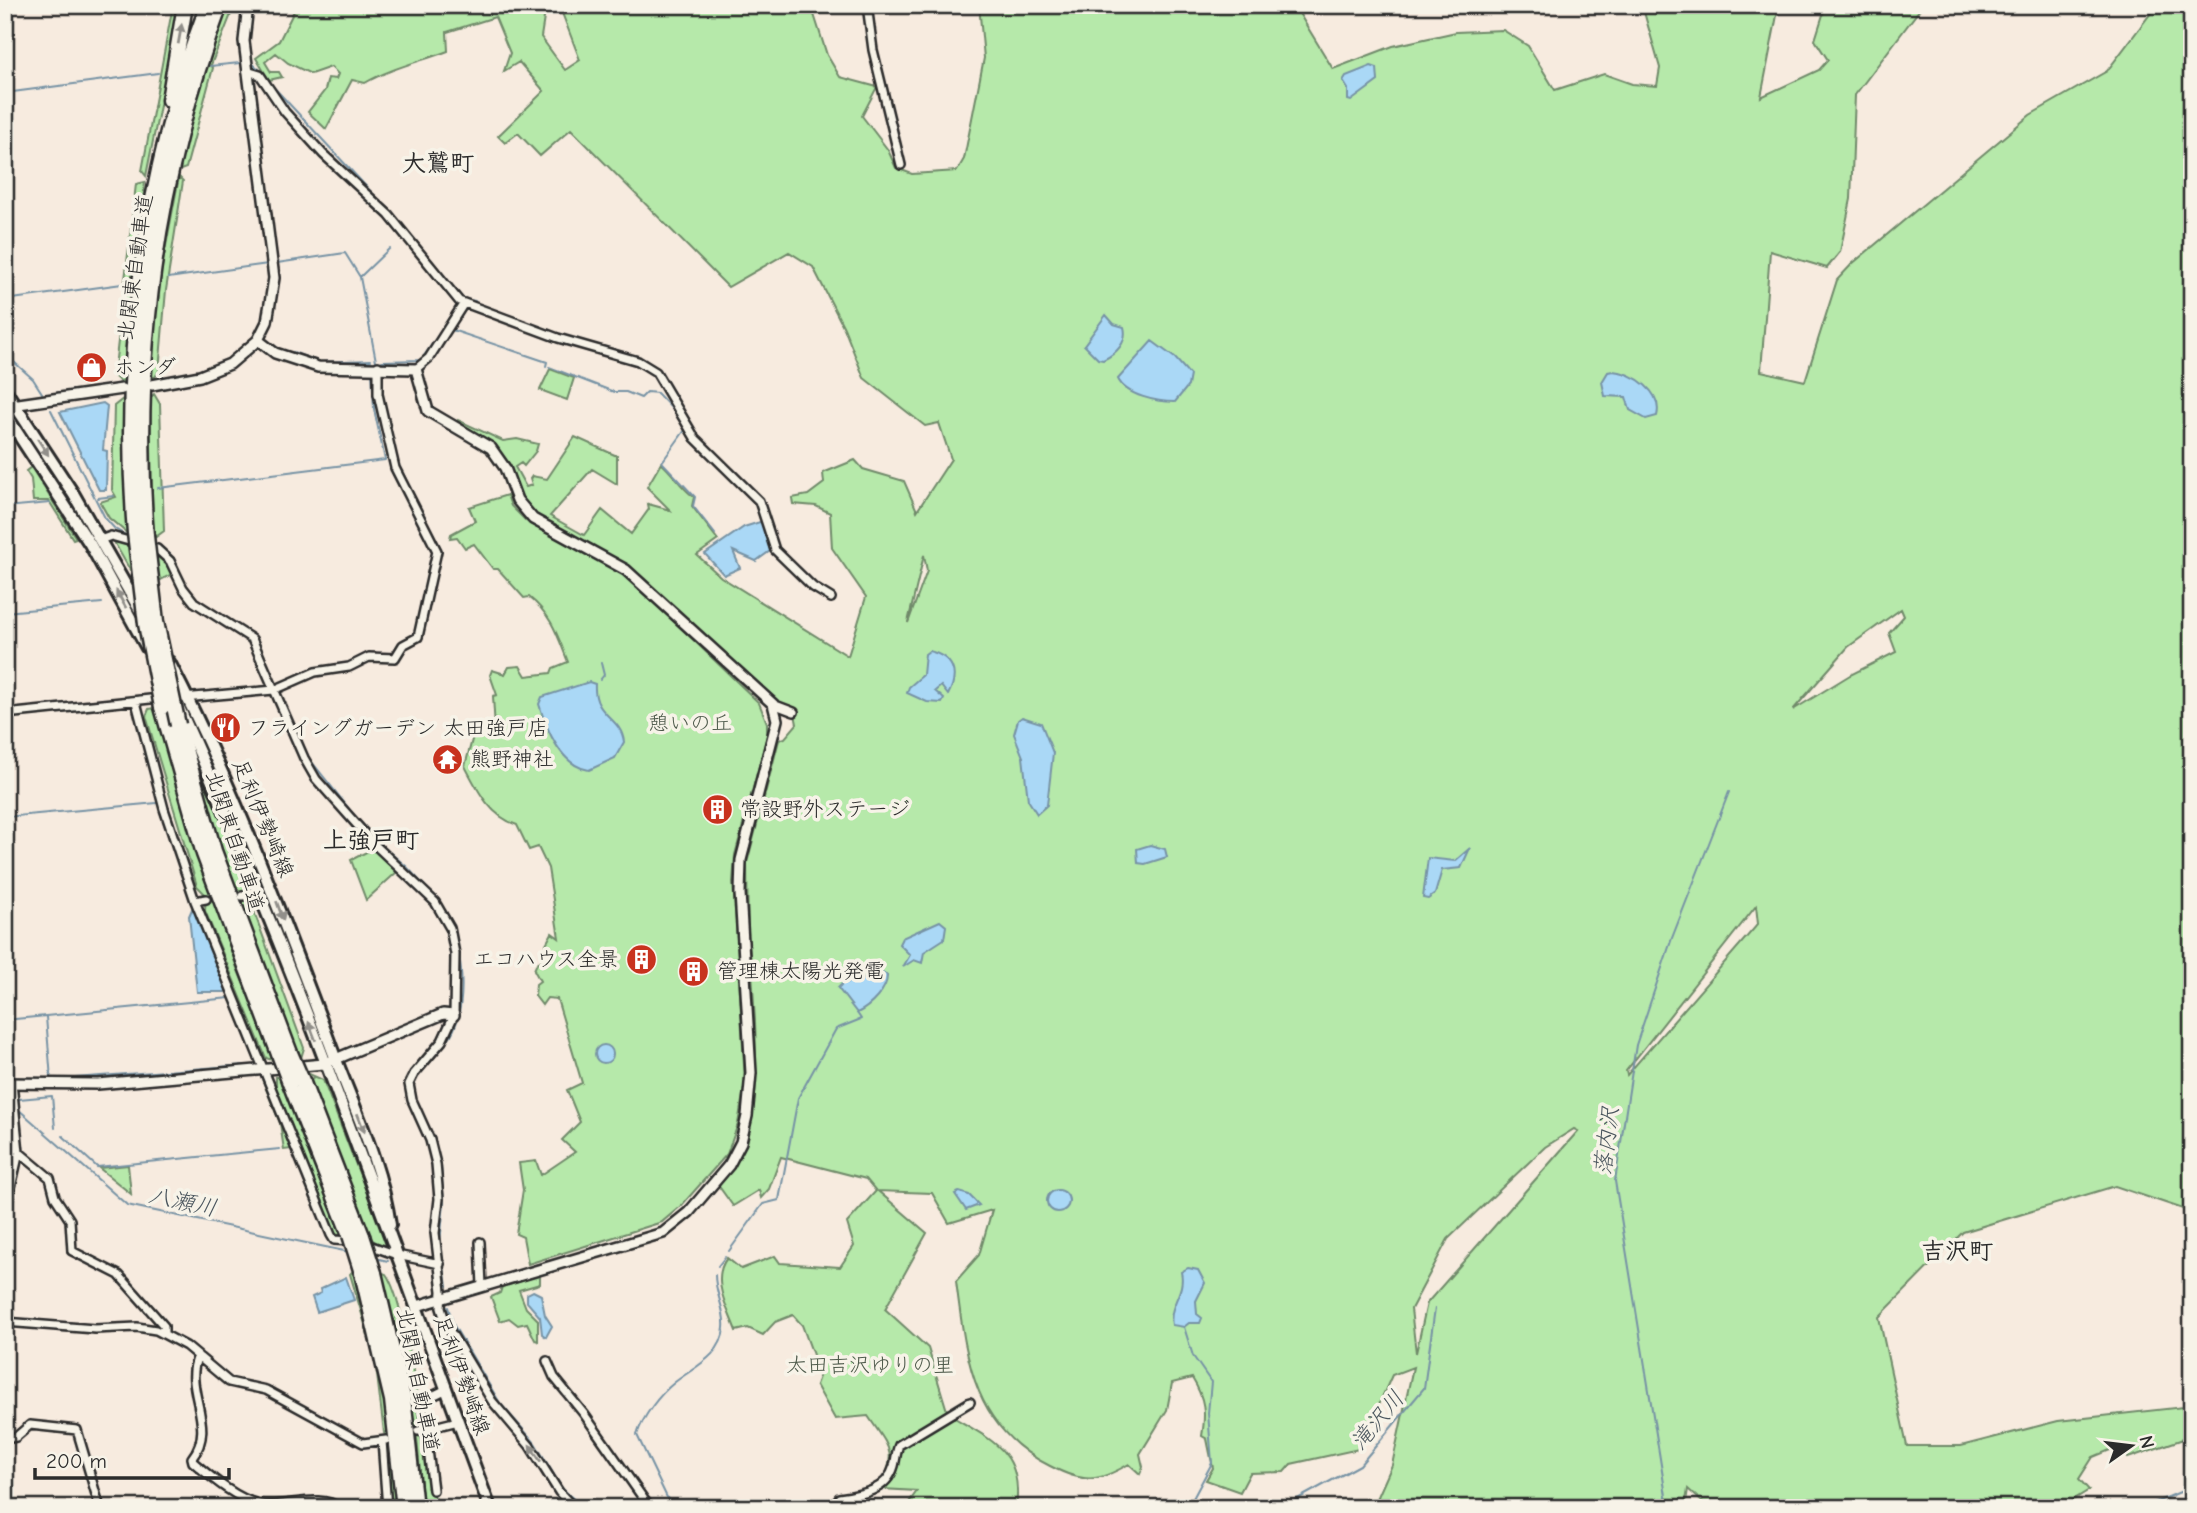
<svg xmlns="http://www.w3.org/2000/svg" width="2197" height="1513" font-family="'Comic Neue','Klee One',sans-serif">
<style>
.green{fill:#b6e9aa;stroke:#708a6a;stroke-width:2;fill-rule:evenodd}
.water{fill:#aad8f6;stroke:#7793a5;stroke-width:2}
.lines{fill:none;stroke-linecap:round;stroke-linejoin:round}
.stream{stroke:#7793a5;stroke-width:2}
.minor-casing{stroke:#2b2b2b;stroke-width:12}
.tertiary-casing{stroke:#2b2b2b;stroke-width:14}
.primary-casing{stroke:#2b2b2b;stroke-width:16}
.motorway-casing{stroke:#2b2b2b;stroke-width:19}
.minor{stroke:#f7f3e8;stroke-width:7}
.tertiary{stroke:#f7f3e8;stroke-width:9}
.primary{stroke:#f7f3e8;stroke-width:10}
.motorway{stroke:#f7f3e8;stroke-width:14}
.motorway-bridge-casing{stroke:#2b2b2b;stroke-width:19;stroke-linecap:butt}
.motorway-bridge{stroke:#f7f3e8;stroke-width:14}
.oneway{fill:#918f8a}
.labels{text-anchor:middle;stroke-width:7;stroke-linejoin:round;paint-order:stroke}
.street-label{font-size:21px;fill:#2b2b2b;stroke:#f7f3e8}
.poi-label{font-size:21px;fill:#2b2b2b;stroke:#f7f3e8;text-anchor:start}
.park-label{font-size:21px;fill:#4e5a4b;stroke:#f7f3e8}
.water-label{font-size:23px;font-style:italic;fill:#4b565e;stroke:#f7f3e8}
.quarter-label{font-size:24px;font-weight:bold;fill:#2b2b2b;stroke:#f7f3e8}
</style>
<rect width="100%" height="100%" fill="#f7ebdf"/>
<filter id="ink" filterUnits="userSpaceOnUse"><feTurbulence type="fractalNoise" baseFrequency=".0143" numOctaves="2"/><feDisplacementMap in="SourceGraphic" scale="14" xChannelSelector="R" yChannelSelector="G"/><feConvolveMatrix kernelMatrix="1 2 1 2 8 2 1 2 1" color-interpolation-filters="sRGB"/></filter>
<g filter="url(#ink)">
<!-- green -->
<path class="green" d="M173,5H180L146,176L142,171Z
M228,5H238L236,12H232L211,65L213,68L186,168L178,171L197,97Z
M297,5H546L541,37L565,70L580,60L559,5H811L827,55L840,77L877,87L862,116L888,150L896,168L912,174L957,171L964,159L984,58L979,5H1294L1333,69L1393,46L1456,32L1503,30L1528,46L1555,90L1604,74L1632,84L1657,86L1660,68L1642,5H1779L1761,97L1819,70L1828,60L1815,40L1826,5H1923L1855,95L1851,199L1840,252L1827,268L1770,251L1761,371L1805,381L1837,280L1852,264L2030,115L2107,71L2157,5H2192V1212L2115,1186L1963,1232L1879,1317L1907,1446H1961L2058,1421L2192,1406V1436L2128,1458L2122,1445L2093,1457L2079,1479L2089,1490L2060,1508H1709L1688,1489L1685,1508H1373L1392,1465L1413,1367L1392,1375L1359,1449L1291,1464L1284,1472L1250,1473L1240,1492L1206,1480L1213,1468L1207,1439L1202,1436C1206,1412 1205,1399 1192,1378L1172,1383L1167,1410L1140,1454L1143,1467L1140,1474L1129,1464C1097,1483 1083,1483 1050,1466C972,1427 966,1358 956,1281L979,1255L992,1210L949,1223L932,1193L878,1191L927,1233L885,1309L928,1348L948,1414C991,1440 1024,1451 1016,1508H905L917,1491L882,1489C896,1450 891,1450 868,1416L835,1419L816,1385L820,1374L802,1325L793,1315L775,1322L763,1335L748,1328L736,1331C728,1309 710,1279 727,1258L741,1269L775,1256L780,1263L840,1267L854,1246L847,1223L876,1191L866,1179L781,1157L769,1189L761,1198L759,1190L733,1206L718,1185C761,1139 757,1080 755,1021C753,994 753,967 748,940L737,941L745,1083L738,1124L727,1154L682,1205L662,1222L528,1264L523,1237L516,1234L523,1190L519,1163L536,1161L541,1175L575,1152L562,1140L580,1122L567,1090L582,1083L557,999L547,998L542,1005L535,996L536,984L540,981L534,970L537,963L546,958V944L552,933L559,938L548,868L538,847L529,850L517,825C490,816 478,791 465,766L473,736L495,729L493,696L497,695L490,675L492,670L505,674L509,667L520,666L526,676L551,673L553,668L568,662C558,637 552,615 529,597L524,598L498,569H493L474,544L465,548L457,537L450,538L451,534L475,521L469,507L507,495L511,506L526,521L606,563L633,582L759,703L767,723V736L735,855L733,883L737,938L748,937L747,863L779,740L785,738L797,724L795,714L768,697L632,570L612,556L538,520L524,508L502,458L455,427L458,420L503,441L517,439L538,444L536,451L524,466L521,463L515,467L526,487L532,485L530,479L532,476L547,479L575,437L617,456V484L592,469L550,516L584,535L602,510L631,534L649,509L648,504L670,510L647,487L661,463C674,474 680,487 694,497L692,506L718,540L697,555L721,577L848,656L866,597L832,548L830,513L816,506L793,504L792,498L808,495L824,483L823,473L855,460L863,469L904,481L917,511L951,459L939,423L925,426L864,378L844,328L813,267L789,252L728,287L571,129L540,156L518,133L505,143L498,136L544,91L519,62L504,71L510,53L495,17L447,32L448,51C419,62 391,68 365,83L352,80L326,129L308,112L325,90L328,78L336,79L338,74L331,67L311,74L288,63L276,53L265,62L271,72H279L282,77L269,80L256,58L279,41ZM924,555L927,571L908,623V622ZM1901,609L1904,616L1889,633L1896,652L1850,675L1793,710L1848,647ZM1756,906L1758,924L1627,1075L1626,1071ZM1574,1129L1578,1131L1427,1303L1416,1353L1411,1309L1448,1239L1545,1147Z
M179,177L183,181L166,290L159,371L155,377H151L158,288Z
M145,182L124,381H119L114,376L136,184Z
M550,369L574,378L567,400L540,390Z
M154,394L160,404L164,531L153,539L150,398Z
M124,398L128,534L109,518L100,502L116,497L112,490L114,406Z
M31,467L76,538L73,539L49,501H33L31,479L26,471Z
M116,540L130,545L134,577L114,542Z
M154,552L169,563L174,573L157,582Z
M155,708L190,833L237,968L275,1061L266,1058L205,911L206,895L197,886L146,716L149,709Z
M196,764L226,830L246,885C241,898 242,898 253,909L304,1048L301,1058L299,1059C266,960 222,865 196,764Z
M374,848L398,871L366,900L351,860Z
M309,1074L323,1080L389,1250L371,1239L309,1080L314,1077Z
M276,1077H280L343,1236L335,1234L276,1088Z
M263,1081H264L292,1149L284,1150L280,1123Z
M128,1165L131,1194L99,1168Z
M354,1270L378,1361L390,1434L384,1433L375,1358L350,1274Z
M380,1272L386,1274C403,1298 415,1387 422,1420L419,1426H415L402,1351Z
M540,1275V1284L519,1290L526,1308L538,1320V1341L535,1340L527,1323L518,1325L509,1318L500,1321L491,1297L500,1293L502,1287Z
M420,1436L423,1438L428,1488L443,1508H423L417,1437Z
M388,1443L391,1444L396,1508H391L386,1446Z"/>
<!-- water -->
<path class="water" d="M1371,66L1377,68L1378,81L1351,101L1348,100V89L1343,81L1346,76Z
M1106,315L1114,324L1124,327C1128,342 1116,354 1103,360L1098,359L1084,345Z
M1152,341L1175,358L1190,375L1188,386L1175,402C1158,402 1126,396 1118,379Z
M1613,371C1634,373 1663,392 1657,416L1646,419L1630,410L1626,397L1605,396L1602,382L1608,372Z
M103,403L107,406L103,450L107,451L106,490H99L60,412Z
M763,521L770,551L756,561L733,551L740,568L724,575L705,554L744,527Z
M929,651C953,657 960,673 948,695L941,686L935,691L944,699L942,703L927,702L907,693L909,687L923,675L925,654Z
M589,682L595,684C593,717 621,716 624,742L615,758L589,770C561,766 546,728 539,704L542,697Z
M1022,717L1041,723L1053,753L1047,805L1037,814L1028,800L1023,757L1014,734L1018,720Z
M1150,845L1165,849L1167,857L1145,864L1138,863L1137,849Z
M1470,848L1461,868L1442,870L1435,894L1428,899L1423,898L1428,858L1455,861Z
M192,909H195L227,989L225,992H197L189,916Z
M940,921L946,926L944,939L924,952L922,963L914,960L903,967L910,955L899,944L902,938Z
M876,968L887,975C888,989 870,1007 857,1013L838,988L843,983L864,979Z
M595 1054a9 9 0 1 1 18 0a9 9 0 1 1-18 0Z
M1047 1201a11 11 0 1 1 22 0a11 11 0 1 1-22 0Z
M959,1192L969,1195L979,1205L966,1210L955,1194Z
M1188,1268L1198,1270L1205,1283L1196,1301L1197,1314L1202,1318L1200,1323H1189L1184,1327L1172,1325C1168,1305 1186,1292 1181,1272Z
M346,1277L354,1300L317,1312L312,1297L321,1293L320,1289Z
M533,1291L541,1295L545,1315L552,1326L546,1337L542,1334L540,1317L527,1302V1294Z"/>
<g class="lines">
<!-- stream -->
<path class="stream" d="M252,63L262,72
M210,66L240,63
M267,80L387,209
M5,93L158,73
M277,263L345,253L360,277
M168,278L268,264
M463,299L475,301
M5,300L122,284
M444,326L457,307
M452,330L547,362L546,366
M293,352L319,362L371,360
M5,354L33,379L42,393
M376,361L360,277L390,248
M382,361L421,360L444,327
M549,367L614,392H626L641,398L647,392L657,393L677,414
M153,380L160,379
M109,386L122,384
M56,393L78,390
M51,410L105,518L115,529L129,537
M680,419L685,430L662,462L695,497L693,506L715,534
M158,488L385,460L374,409L372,372
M98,498L114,496
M5,507L50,503
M158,546L170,554L188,589
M5,612L102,603
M219,614L250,634
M254,637L277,686
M600,680L604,675L601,663
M279,691L308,757L366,830
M5,817L157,803
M375,840L406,866L434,896
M46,1017L51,1079
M5,1020L230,998
M19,1078L45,1079
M61,1079L245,1065
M413,1088C418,1068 440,1053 451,1035C470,1003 462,931 439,903
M18,1103L19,1099L52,1096L55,1128
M18,1109L127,1205L349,1252
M423,1116L434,1140L441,1166L444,1203L440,1243L447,1286
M63,1136L97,1167L280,1149
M729,1251L763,1204L779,1200L798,1098L836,1029L861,1019L857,1013
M375,1258L388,1261
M718,1266L725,1257
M448,1307L454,1326L500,1403L535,1443L562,1488L583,1508
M672,1508L637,1435C643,1416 659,1395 675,1382C694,1367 722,1356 724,1328C726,1310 715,1294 715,1275
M1177,1508L1190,1504L1212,1463L1208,1413L1211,1382L1193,1356L1184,1327
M1281,1508L1360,1465L1424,1388L1435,1308
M1668,1508L1615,1181L1636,1045L1672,938L1729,792
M2142,1508L2192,1487"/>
<defs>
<path id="minor" d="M867,5L873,50L901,165
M247,71L260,75L285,112L323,154L389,215L459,301L558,338L638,361L656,372L695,438L759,501L775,550L813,587L831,598
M416,369L429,358L464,303
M100,540L111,536L136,543
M148,546L157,549L170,561L183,588L194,602L252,639L304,758L316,779L374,844L435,902L450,928L455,954L454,1015L442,1041L414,1074L409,1084L412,1100L430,1140L436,1164L439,1199L435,1233L442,1291L441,1308L447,1326L492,1401L530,1446L559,1492L574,1508
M172,699L274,690L315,672L349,667L369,657L395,658L403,645L418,637L437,551L395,468L378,394V366
M136,702L164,809L195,901L331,1235L334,1240L352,1241
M773,704L794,712
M5,714L160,698
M242,896L260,895
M195,901L206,899
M19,1152L50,1178L55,1197L70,1220L72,1251L119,1275L164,1326V1333
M5,1214L19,1152L12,1083
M480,1242L482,1286
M363,1243L397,1255L440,1264
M5,1322L95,1329L137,1327L156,1330L186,1346L229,1382L266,1390L363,1443L386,1440
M198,1356C182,1389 218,1426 192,1458L193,1462C211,1477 236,1499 259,1504C284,1509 319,1492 340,1508
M547,1361L554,1377L584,1414L650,1508
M418,1431L458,1421
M5,1439L16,1437L30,1425L77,1430L100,1508
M382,1441L387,1508
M433,1490L422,1401L447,1389
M832,1508L839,1498C861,1495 887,1491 894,1466C896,1459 896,1452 899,1445L970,1402"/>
<path id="tertiary" d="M258,340L275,353L318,367L416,369L428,411L491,448L505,468L517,500L533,519L626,570L773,704L777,720L741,860L740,893L751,1073L747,1116L741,1142L729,1165L689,1212L663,1233L417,1306
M152,385L200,376L230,364L258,340L267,322L274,278L244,41L248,5
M5,406L122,389
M5,1083L98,1084L324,1064L443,1014L454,1015"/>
<path id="primary" d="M5,390L74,495L142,614
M5,414L90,544L147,648
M169,662C233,785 281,914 330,1044C352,1104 381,1162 390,1225
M178,705C297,966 390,1239 490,1508"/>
<path id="motorway" d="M169,100L185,5
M135,533C121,354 144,173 208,5
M146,536C132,355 157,175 220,5
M162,707L204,854L279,1054
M178,725L214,851L290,1053
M290,1083L350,1235
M303,1083L362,1236
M362,1273L392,1400L404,1508
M374,1273L403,1397L415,1508"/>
</defs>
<!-- minor casing -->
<use href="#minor" class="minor-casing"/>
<!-- tertiary casing -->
<use href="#tertiary" class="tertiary-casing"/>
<!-- primary casing -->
<use href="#primary" class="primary-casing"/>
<!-- motorway casing -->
<use href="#motorway" class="motorway-casing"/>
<!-- minor -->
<use href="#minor" class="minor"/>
<!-- tertiary -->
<use href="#tertiary" class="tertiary"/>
<!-- primary -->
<use href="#primary" class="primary"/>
<!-- motorway -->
<use href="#motorway" class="motorway"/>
<defs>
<path id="motorway-bridge" d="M135,533L146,624L162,707
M146,536L156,622L178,725
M290,1053L303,1083
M279,1054L290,1083
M350,1235L362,1273
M362,1236L374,1273"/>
</defs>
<!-- motorway-bridge casing -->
<use href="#motorway-bridge" class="motorway-bridge-casing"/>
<!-- motorway-bridge -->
<use href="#motorway-bridge" class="motorway-bridge"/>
</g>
<!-- one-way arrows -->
<defs><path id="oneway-solid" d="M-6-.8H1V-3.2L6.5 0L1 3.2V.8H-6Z" transform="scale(1.75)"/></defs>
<g class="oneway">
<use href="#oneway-solid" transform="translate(180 34) rotate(-80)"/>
<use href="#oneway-solid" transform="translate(43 447) rotate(57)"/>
<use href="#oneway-solid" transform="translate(121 599) rotate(-119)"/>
<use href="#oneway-solid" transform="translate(280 911) rotate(70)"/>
<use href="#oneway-solid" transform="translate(312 1031) rotate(-111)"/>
<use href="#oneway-solid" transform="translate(361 1123) rotate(69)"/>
<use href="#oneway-solid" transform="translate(535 1453) rotate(-124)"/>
</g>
</g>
<!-- icons -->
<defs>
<symbol id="shop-disc" viewBox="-11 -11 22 22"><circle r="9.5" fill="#c8321e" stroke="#f7f3e8"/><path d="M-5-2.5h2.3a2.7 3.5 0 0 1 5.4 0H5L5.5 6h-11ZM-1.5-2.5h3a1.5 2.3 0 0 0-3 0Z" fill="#fff"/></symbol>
<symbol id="restaurant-disc" viewBox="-11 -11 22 22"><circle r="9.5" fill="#c8321e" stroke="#f7f3e8"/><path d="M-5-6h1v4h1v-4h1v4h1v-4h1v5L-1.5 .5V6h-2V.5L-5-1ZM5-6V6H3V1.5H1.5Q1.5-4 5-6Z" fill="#fff"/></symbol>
<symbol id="temple-disc" viewBox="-11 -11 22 22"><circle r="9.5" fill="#c8321e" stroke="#f7f3e8"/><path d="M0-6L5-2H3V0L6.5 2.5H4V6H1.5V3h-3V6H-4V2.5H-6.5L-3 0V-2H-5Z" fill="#fff"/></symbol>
<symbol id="building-disc" viewBox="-11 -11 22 22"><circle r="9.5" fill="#c8321e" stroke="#f7f3e8"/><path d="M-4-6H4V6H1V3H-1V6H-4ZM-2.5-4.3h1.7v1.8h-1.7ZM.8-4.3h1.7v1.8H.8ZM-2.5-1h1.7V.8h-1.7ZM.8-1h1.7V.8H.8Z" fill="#fff"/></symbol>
</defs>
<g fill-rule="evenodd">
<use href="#shop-disc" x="74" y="350" width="35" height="35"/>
<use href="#restaurant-disc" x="208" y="710" width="35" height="35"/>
<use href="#temple-disc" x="430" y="742" width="35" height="35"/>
<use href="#building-disc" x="700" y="792" width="35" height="35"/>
<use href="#building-disc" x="624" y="942" width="35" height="35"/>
<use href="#building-disc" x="676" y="954" width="35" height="35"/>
</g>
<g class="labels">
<!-- street labels -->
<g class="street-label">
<text transform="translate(135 267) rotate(-82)" y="7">北関東自動車道</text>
<text transform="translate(263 818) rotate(67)" y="7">足利伊勢崎線</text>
<text transform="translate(235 841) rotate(72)" y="7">北関東自動車道</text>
<text transform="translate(462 1375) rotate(70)" y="7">足利伊勢崎線</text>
<text transform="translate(418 1380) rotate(79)" y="7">北関東自動車道</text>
</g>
<!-- poi labels -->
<g class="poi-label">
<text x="114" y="374">ホンダ</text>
<text x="248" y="735">フライングガーデン 太田強戸店</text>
<text x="470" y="766">熊野神社</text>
<text x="740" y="816">常設野外ステージ</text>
<text x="619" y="966" text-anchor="end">エコハウス全景</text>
<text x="717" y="978">管理棟太陽光発電</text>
</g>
<!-- park labels -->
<g class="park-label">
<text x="690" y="730">憩いの丘</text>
<text x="870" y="1372">太田吉沢ゆりの里</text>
</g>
<!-- water labels -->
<g class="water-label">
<text transform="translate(1606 1141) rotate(-83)" y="8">落内沢</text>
<text transform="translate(183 1201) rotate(12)" y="8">八瀬川</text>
<text transform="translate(1377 1420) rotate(-50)" y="8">滝沢川</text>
</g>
<!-- quarter labels -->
<g class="quarter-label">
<text x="438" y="171">大鷲町</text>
<text x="371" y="848">上強戸町</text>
<text x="1957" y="1259">吉沢町</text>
</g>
</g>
<!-- margin -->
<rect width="2197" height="1513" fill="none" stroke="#f7f3e8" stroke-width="28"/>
<rect x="14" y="14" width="2169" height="1485" fill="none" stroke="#2b2b2b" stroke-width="2.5" filter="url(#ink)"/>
<!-- north arrow -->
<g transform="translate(2131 1446) rotate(76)" stroke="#f7f3e8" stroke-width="5" paint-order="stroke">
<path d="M0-5L12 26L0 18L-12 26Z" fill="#2b2b2b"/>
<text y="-10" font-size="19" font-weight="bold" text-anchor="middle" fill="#2b2b2b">N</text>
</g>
<!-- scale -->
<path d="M35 1468v10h194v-10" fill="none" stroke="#2b2b2b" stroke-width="3.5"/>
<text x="46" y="1468" font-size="21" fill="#2b2b2b" stroke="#f7f3e8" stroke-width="5" paint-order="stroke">200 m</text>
</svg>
